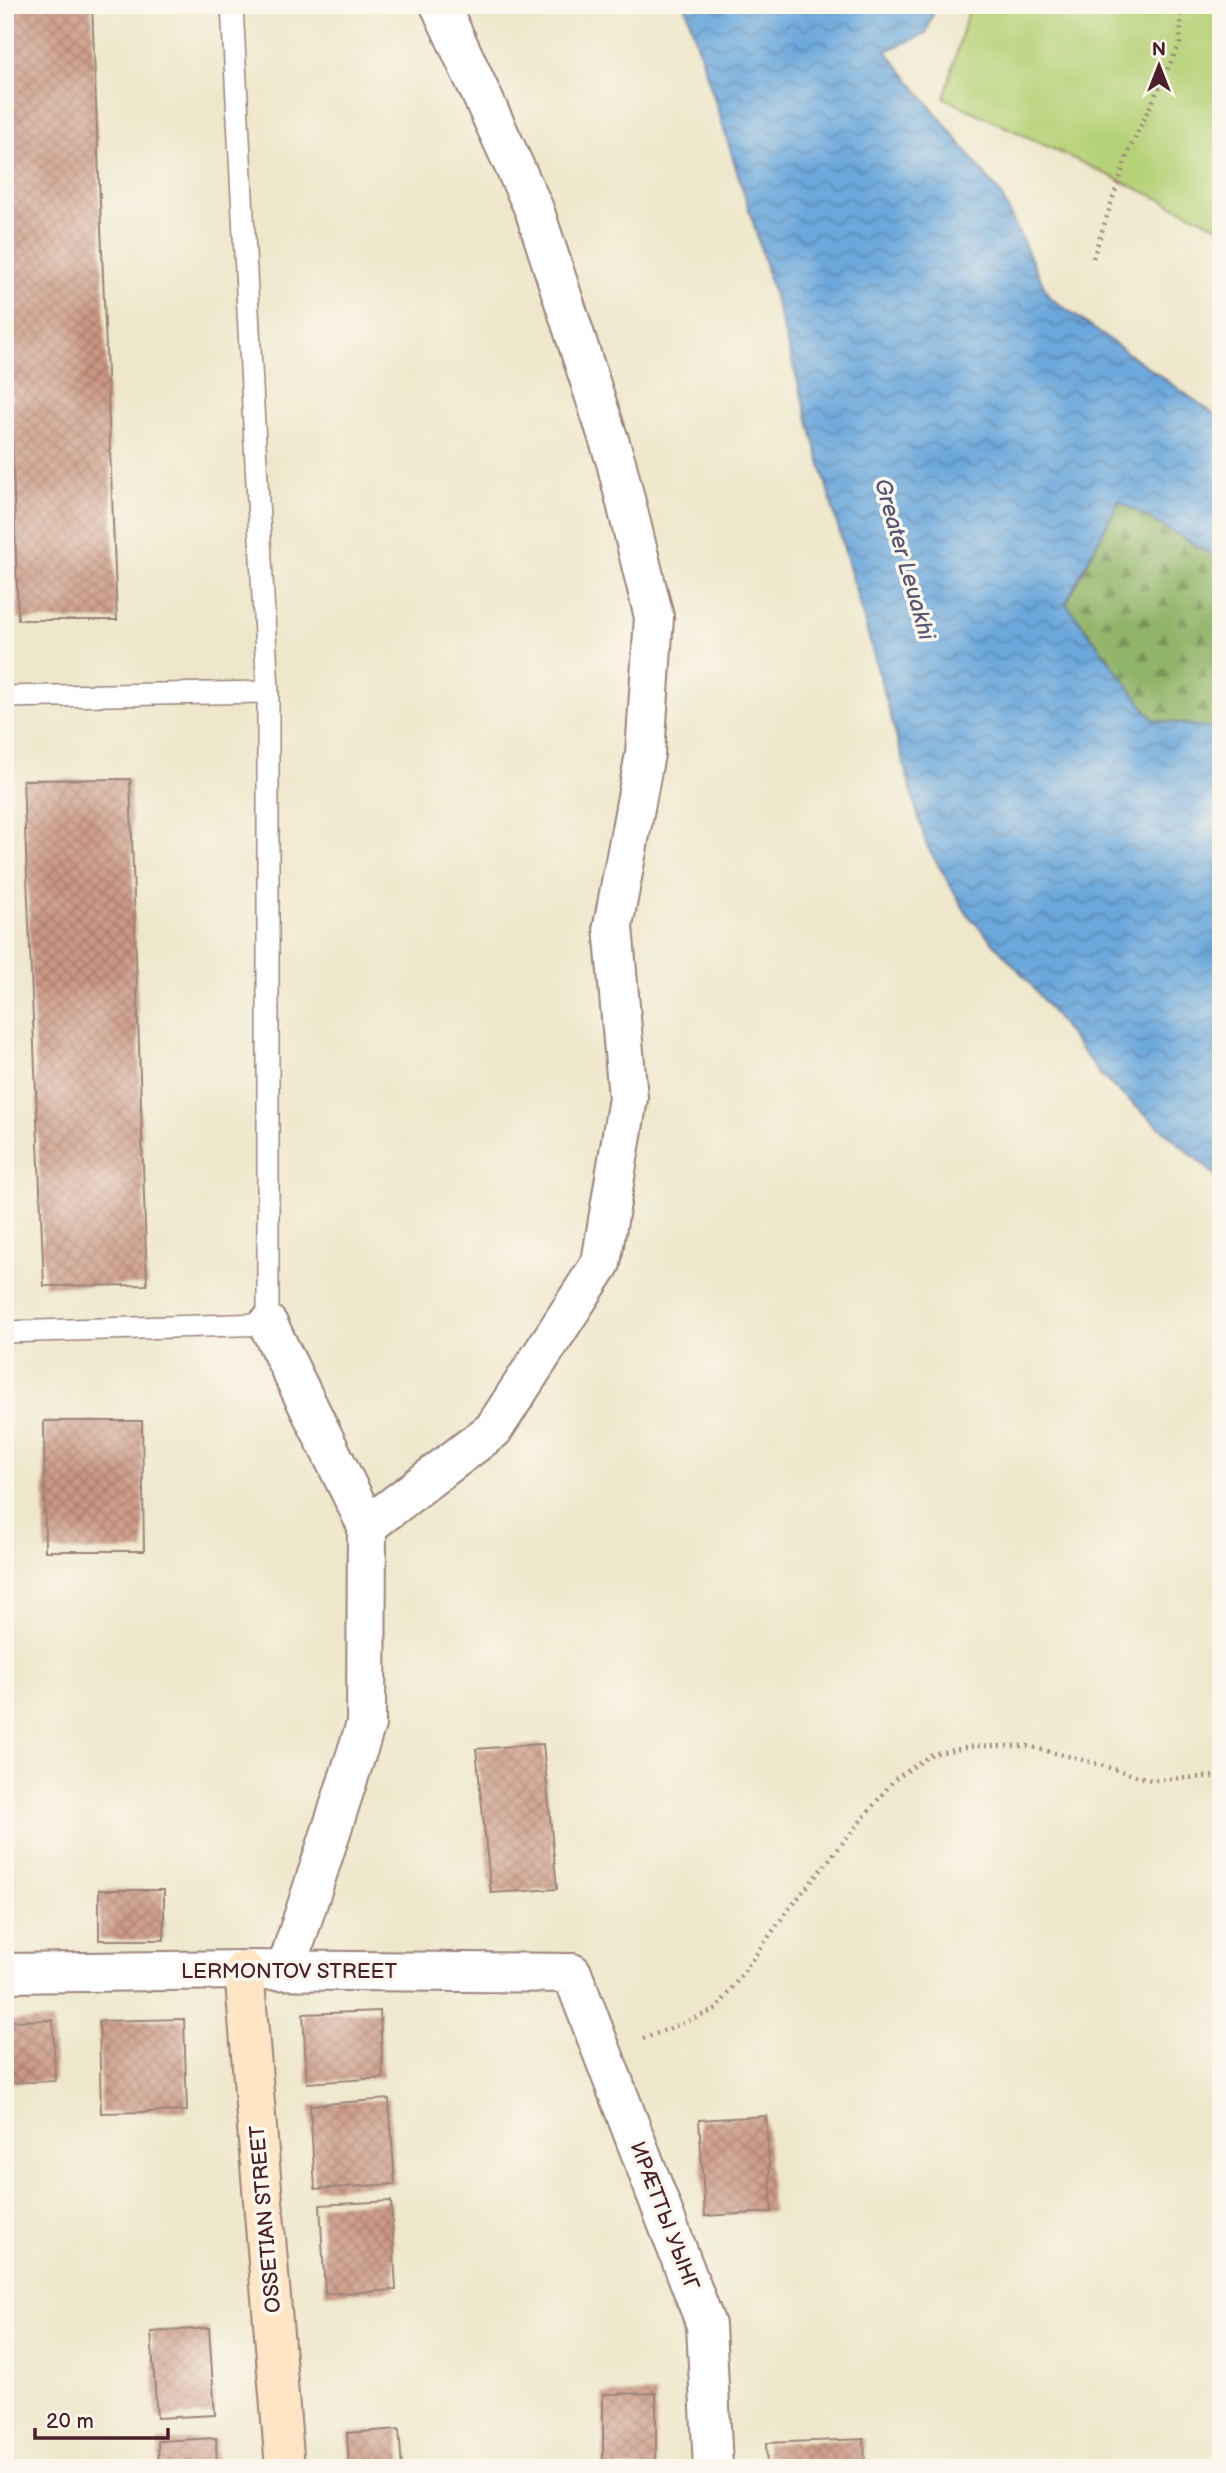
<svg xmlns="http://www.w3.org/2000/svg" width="1226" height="2473" font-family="'Balsamiq Sans',sans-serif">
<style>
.grass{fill:#b6d278;stroke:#807852;stroke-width:2}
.forest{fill:url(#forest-firs);stroke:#6d6a4a;stroke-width:2}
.water{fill:url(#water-waves);stroke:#5a6383;stroke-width:2}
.building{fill:url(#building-cross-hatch)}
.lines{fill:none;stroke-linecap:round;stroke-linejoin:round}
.lane-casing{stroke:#9c837b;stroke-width:24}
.street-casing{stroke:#9c837b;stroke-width:42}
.secondary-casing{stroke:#9c837b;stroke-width:42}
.path{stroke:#9c837b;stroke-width:4.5;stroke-dasharray:2 5;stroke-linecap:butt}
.lane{stroke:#fff;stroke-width:21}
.street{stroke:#fff;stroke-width:38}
.secondary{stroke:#fde5c5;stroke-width:38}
.labels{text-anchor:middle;stroke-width:7;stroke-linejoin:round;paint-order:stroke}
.street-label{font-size:21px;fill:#4a1f2b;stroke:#fbf7ec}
.water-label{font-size:23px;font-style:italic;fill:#575571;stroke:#fbf7ec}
</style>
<defs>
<pattern id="forest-firs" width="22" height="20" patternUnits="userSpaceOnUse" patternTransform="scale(1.75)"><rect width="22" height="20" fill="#90b468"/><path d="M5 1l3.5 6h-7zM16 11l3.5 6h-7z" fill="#789256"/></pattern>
<pattern id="water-waves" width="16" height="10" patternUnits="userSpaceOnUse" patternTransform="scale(1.75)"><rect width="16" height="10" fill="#6aa7db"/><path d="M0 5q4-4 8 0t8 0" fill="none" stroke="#5987b2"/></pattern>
<pattern id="building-cross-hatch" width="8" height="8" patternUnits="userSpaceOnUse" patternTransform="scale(1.75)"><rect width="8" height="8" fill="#cb9783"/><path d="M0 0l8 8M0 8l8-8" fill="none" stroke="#a77b6b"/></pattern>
</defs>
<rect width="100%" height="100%" fill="#fbf7ec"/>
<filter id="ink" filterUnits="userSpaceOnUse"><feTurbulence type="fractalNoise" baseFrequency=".0143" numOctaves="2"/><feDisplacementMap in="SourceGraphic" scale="14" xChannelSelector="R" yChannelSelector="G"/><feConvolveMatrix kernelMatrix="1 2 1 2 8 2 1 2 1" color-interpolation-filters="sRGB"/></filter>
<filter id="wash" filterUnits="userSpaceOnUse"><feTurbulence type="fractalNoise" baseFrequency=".00686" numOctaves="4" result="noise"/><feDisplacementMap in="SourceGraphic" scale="28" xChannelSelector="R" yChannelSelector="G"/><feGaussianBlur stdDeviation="1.57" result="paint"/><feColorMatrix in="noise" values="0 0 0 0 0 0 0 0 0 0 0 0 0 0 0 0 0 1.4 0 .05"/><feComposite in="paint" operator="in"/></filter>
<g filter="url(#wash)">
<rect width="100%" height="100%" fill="#eee7cb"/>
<!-- grass -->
<path class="grass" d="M970,5H1221V228L944,98Z"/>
<!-- forest -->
<path class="forest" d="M1119,501L1221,560V729L1154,720L1066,604Z"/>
<!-- water -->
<path class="water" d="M685,5H936L926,34L886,51L1000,193L1049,297L1221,419V560L1119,501L1066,603L1154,720L1221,729V1180L1102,1077L1029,982L967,914L926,844L757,235Z"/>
<g id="blocks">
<!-- building -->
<path class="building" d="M5,5H92L117,620H18L5,217Z
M130,779L147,1285L44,1286L23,780Z
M44,1421H142L144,1551H45Z
M543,1744L557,1889L491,1893L476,1749Z
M99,1890H164V1940H99Z
M380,2011L383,2078L307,2083L303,2014Z
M184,2019L187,2111L101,2113L99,2021Z
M53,2020L55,2081L5,2083V2021Z
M389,2099L395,2184L315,2189L310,2105Z
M766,2116L772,2212L705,2216L699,2120Z
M391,2201L396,2290L325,2294L320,2205Z
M209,2328L215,2415L157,2418L151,2332Z
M656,2393V2468H603V2394Z
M399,2429L402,2468H349L347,2433Z
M216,2438L217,2468H159L158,2441Z
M864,2439L865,2468H767L766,2443Z"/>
</g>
</g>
<g filter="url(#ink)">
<use href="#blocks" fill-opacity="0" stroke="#9c837b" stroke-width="2"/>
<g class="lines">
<defs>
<path id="lane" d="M5,697L268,692
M5,1332L268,1324V692L232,5"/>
<path id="street" d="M268,1324L367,1526L366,1724L286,1970
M367,1526L493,1430L601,1263L628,1098L613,926L645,754L654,617L616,462L534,209L440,5
M5,1973L244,1970L572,1973L706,2325L713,2468"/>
<path id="secondary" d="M244,1970L285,2468"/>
</defs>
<!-- lane casing -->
<use href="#lane" class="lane-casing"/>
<!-- street casing -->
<use href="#street" class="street-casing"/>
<!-- secondary casing -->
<use href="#secondary" class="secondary-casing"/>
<!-- path -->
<path class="path" d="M1093,258L1128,153L1180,43L1182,5
M643,2039L717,2009L785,1914L894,1780L932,1754L976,1746H1027L1083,1760L1151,1780L1221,1776"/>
<!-- lane -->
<use href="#lane" class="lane"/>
<!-- street -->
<use href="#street" class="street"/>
<!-- secondary -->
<use href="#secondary" class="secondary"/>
</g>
</g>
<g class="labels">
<!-- street labels -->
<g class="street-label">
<text x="289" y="1978">LERMONTOV STREET</text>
<text transform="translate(665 2216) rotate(69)" y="7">ИРÆТТЫ УЫНГ</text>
<text transform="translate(265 2219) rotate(-95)" y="7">OSSETIAN STREET</text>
</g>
<!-- water labels -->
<g class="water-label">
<text transform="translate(905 559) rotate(74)" y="8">Greater Leuakhi</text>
</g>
</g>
<!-- margin -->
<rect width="1226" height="2473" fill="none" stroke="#fbf7ec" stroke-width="28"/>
<!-- north arrow -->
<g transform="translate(1159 66)" stroke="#fbf7ec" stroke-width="5" paint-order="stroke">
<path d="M0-5L12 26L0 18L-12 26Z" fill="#4a1f2b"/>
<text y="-10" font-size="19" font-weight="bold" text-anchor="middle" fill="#4a1f2b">N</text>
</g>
<!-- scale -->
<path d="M35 2428v10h133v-10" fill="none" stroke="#4a1f2b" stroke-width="3.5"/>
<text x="46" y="2428" font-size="21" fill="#4a1f2b" stroke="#fbf7ec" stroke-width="5" paint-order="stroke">20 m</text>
</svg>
